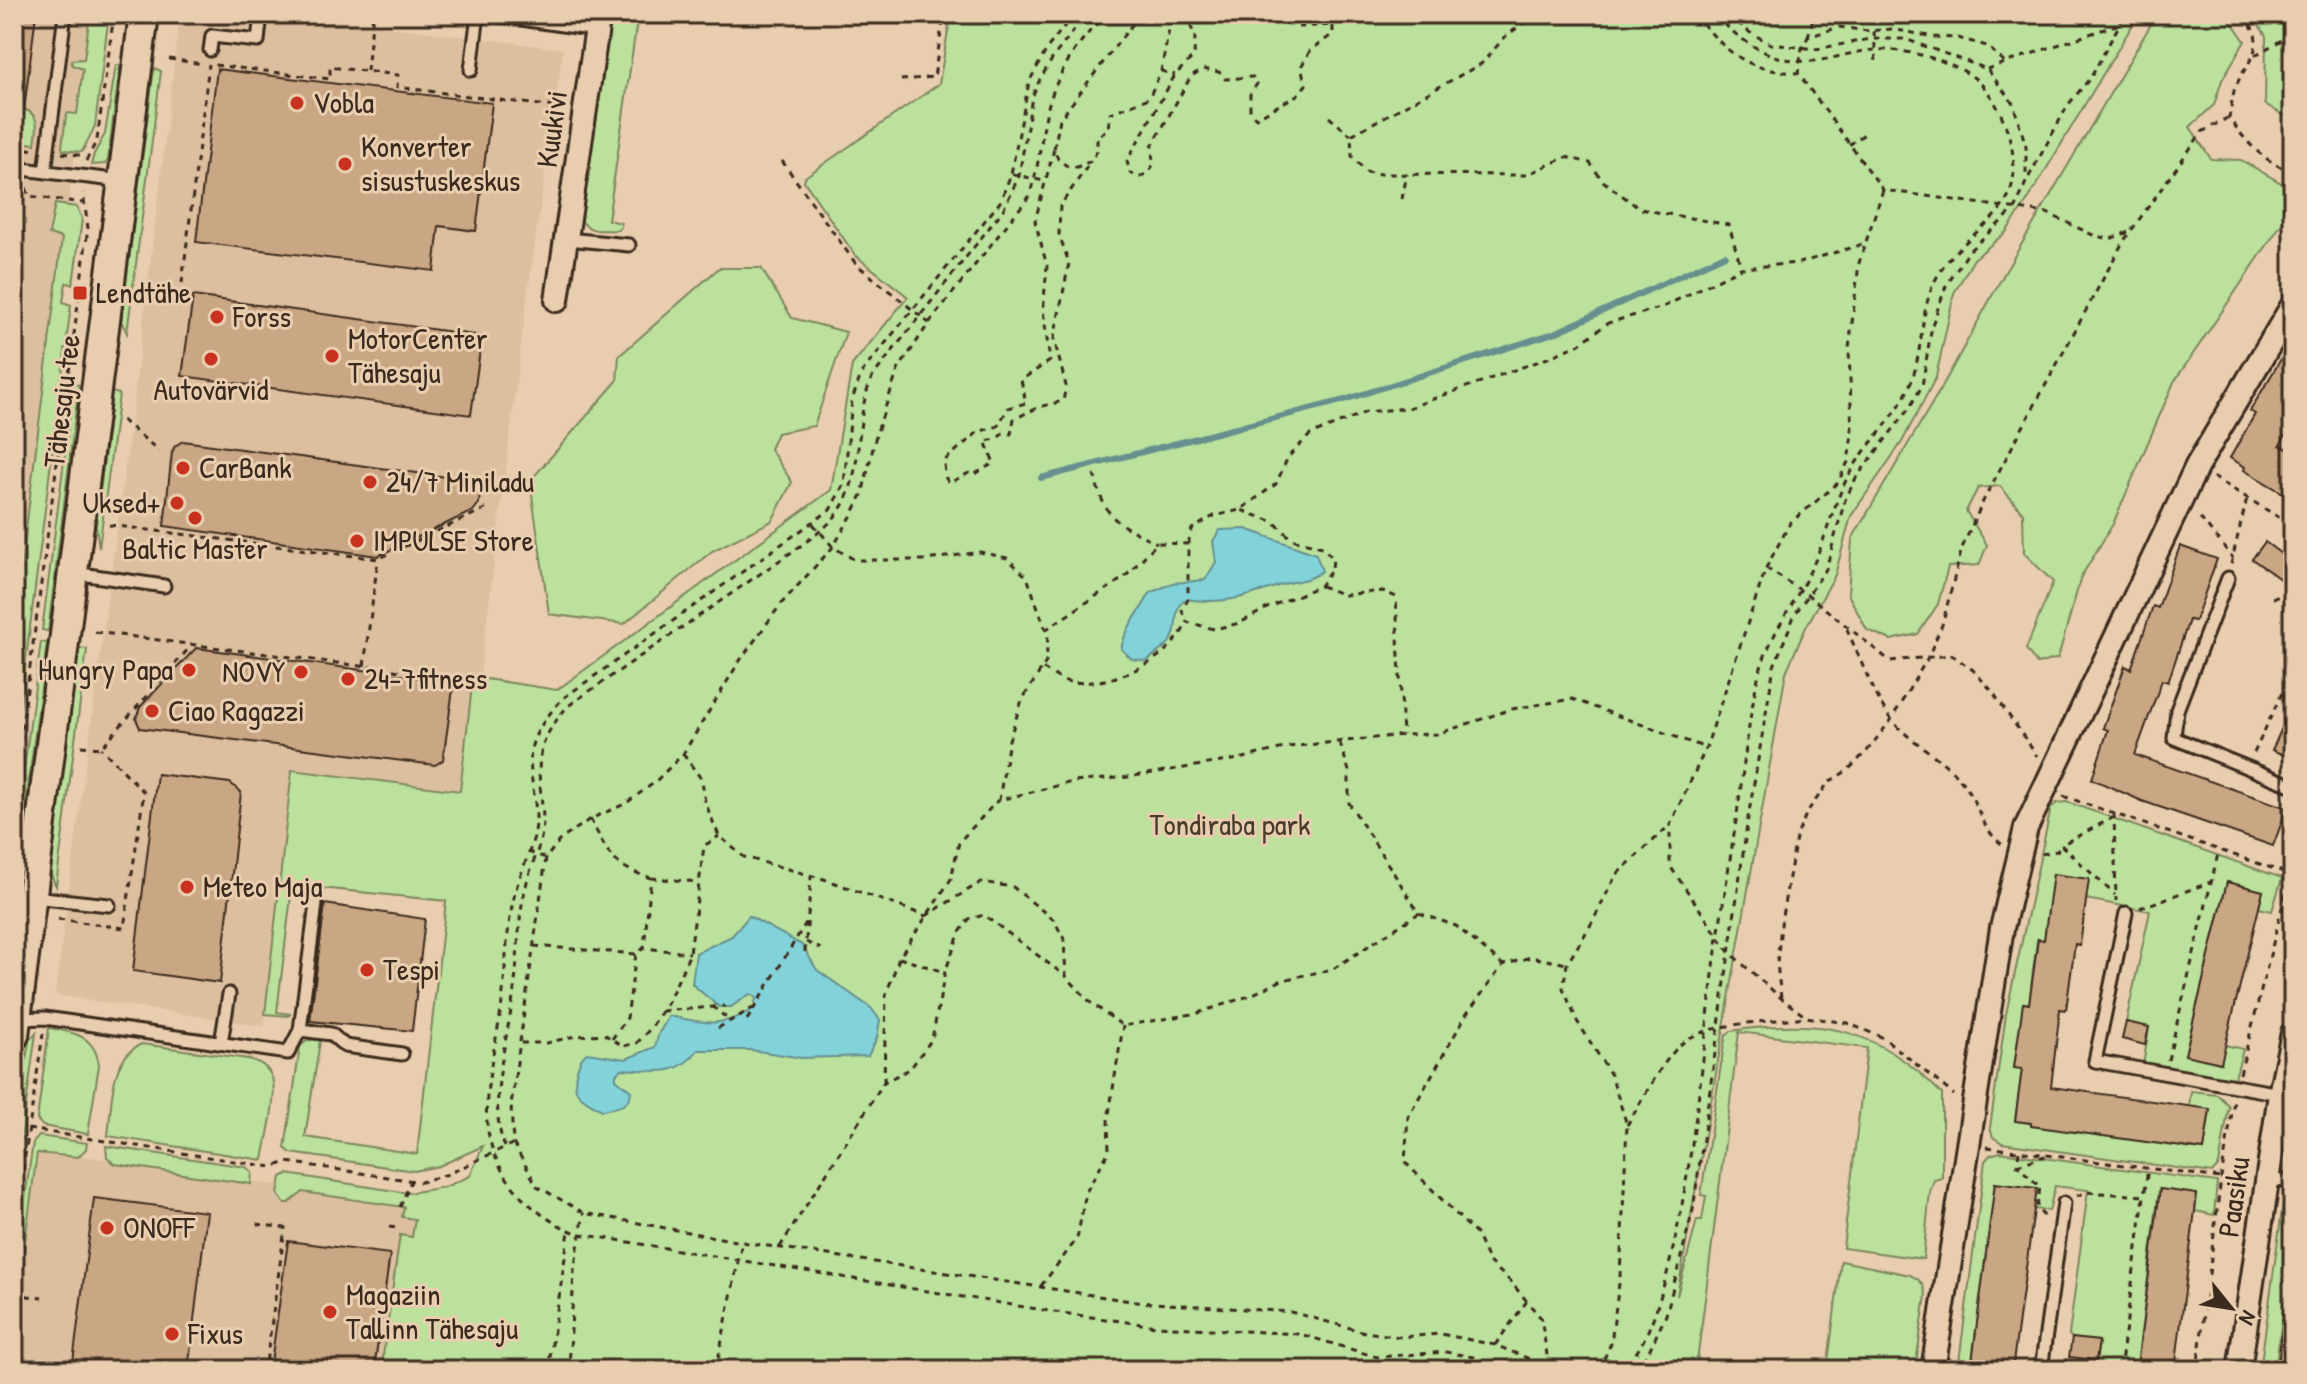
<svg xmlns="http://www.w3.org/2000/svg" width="2307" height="1384" font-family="'Patrick Hand',sans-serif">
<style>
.built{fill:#dcbf9f}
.green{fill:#bbe19c;stroke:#7b865d;stroke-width:2}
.water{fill:#82d3d9;stroke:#668f8e;stroke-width:2}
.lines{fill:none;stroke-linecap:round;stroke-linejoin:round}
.stream{stroke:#668f8e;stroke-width:6}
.building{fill:#caa784;stroke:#3b2a1e;stroke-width:2}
.service-casing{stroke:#3b2a1e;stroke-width:17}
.minor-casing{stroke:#3b2a1e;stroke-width:28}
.tertiary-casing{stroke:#3b2a1e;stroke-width:34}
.path{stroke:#3b2a1e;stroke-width:3;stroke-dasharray:6 6;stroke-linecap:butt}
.service{stroke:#e8cdaf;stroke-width:11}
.minor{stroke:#e8cdaf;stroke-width:22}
.tertiary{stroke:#e8cdaf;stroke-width:28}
.poi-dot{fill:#c8321e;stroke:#e8cdaf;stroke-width:3}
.labels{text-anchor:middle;stroke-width:6;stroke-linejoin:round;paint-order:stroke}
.poi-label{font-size:30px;fill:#3b2a1e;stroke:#e8cdaf;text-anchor:start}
.street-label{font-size:30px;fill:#3b2a1e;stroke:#e8cdaf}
.park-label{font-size:30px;fill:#483c2b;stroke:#e8cdaf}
</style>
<rect width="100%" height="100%" fill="#e8cdaf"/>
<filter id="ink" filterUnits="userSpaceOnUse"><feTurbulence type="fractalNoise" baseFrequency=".0125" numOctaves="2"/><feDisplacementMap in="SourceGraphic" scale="16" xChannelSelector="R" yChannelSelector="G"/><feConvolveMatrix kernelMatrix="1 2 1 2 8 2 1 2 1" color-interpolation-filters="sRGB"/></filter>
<g filter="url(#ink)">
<!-- built -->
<path class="built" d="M14,14H92L14,645Z
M180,14H287L563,49L527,298L465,795L291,776L264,1026L55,995L133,408Z
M35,1149L454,1212L437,1370H14V1306Z"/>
<!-- green -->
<path class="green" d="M90,14H109L95,126L82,152L63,150L62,147L66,116L68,113L77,114L83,69L72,65L71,60L84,59Z
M612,14H638L608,220L621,223V227L618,230C601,230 588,234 579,217L609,20Z
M951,14H2139L2026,203L2006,232L1974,259L1954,293L1936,377L1902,442L1851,516L1835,575L1806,627L1786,672L1677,1296L1697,1220H1702L1706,1196L1701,1195L1724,1045L1726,1035L1731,1031C1822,1018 1876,1026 1942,1094V1178L1934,1180L1930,1192L1923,1259L1843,1248L1867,1048L1739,1032L1696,1370H381L400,1235L412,1237L415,1219L402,1217L404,1207L303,1192L289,1203H284L278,1194L281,1177L287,1174L408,1193L445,1187L470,1176L483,1146L439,1166L414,1171L291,1153L285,1148L300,1047C306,1040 311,1038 320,1041L305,1137L417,1154L446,901L311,887L291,896L277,1012L290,1014L289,1016L265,1014L292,770L460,791L473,677L557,690L831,490L852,365L908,297L855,255L804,181L805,177L939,84Z
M2157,14H2226L2245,41L2222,80L2214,105L2190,127L2211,159L2241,160L2288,187L2293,207L2174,382L2113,524L2081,577L2058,658L2037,664L2026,649L2053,582L2024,553L2023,513L2000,486L1978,488L1966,511L1987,545L1979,565L1948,567L1938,604L1918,634L1891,640L1867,630L1848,594L1852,539L1943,385L2004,274Z
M2252,14H2293V121L2265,104L2266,36Z
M116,65H120L108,160L105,164L91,165L94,154L105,134Z
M154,68L161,71L127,333L121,321Z
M25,109C41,117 37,129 35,144L14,141V113L24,114Z
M55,204L77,207L82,219L73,284L66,283L63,302L71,305L14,753V626L62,238L49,234Z
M719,268H761L792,318L846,332L814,426L777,433L770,449L792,482L772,521L712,551L624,624L549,614L530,481L617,381L619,356Z
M74,384L79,385L48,631L42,630Z
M112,392L119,394L99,548L96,526Z
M41,642L47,643L14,893V843Z
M79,648L87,649L56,886L50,873Z
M2067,802L2282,878L2272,911L2259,908L2263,891L2227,882L2185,1054L2220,1063L2225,1045L2243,1049L2235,1078L2143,1066L2149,1027L2126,1022L2150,911L2086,899L2044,940H2037L2029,1004L2024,1003L2014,1068L2022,1069L2015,1121L2031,1123V1126L2158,1143L2186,1145V1148L2204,1150L2210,1110L2189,1107L2191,1091L2217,1094L2229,1106L2219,1165L2212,1173L2002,1143L1993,1137L1990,1128L2006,1014L2051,808L2057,803Z
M49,1028C75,1032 95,1036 99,1065L88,1134L43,1126L37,1120Z
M36,1033L17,1169L15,1138L29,1040Z
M142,1044L248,1059C259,1062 268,1066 272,1078C278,1095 266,1141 263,1160L108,1136C112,1105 109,1057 142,1044Z
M39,1136L87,1143L86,1149L78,1157L37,1153L14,1321V1272L33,1143Z
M106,1146L246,1167L252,1172L251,1184L115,1164L107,1157Z
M2000,1152L2217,1182L2214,1215L2195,1211L2197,1194L2159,1189L2137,1366L2166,1370H2095L2099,1342L2072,1338L2069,1335L2088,1190L2055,1186L2049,1211L2034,1209L1995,1183L1971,1370H1958L1985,1161L1990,1155Z
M2291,1194L2293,1241L2277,1356L2278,1366L2293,1370H2260L2283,1203Z
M1841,1261L1910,1275C1921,1280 1923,1283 1926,1295L1915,1370H1827Z"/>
<!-- water -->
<path class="water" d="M1246,529L1316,554L1322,571C1306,583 1298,579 1281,585C1247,597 1222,605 1186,599C1171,608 1180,625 1172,639C1166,648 1155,654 1147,661L1132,659L1121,649C1125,627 1140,613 1150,593L1173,583L1205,580L1216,562L1213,541L1220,530Z
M749,916L802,945L817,970L871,1008L880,1020L877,1038L868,1056L802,1058L751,1050H698C676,1079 655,1070 622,1069L616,1074V1079L631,1091C630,1107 616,1107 602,1110C582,1098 570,1096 577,1070C580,1062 580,1058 587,1053L626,1059L655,1047L659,1033L669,1016C705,1023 722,1029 754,1008L756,998L750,994L731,1007H719L692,984L696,953L732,936Z"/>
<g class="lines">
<!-- stream -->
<path class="stream" d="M1041,478L1341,401L1557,332L1725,255"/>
</g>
<!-- building -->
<path class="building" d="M14,14H36L24,110H14Z
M217,69L492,103L476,231L439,226L434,271L196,242Z
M193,296L482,336L471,415L182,376Z
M2293,339V423L2280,445L2293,452V499L2244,470L2245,467L2230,458L2255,414L2250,411Z
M183,441L468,480L477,486L480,494L479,503L473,511L378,556L164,526L172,452L175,446Z
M2265,542L2292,562L2280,579L2252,559Z
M2180,546L2217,559L2195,621L2189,620L2168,682L2162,680L2135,755L2287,808L2273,846L2142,801L2092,779L2108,730L2103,728L2125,666L2131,669L2153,606L2158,608Z
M196,648L454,682L443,760L435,765L140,728L136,719L140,707Z
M2293,704V759L2272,750Z
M157,774L230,783L241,792L220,983L133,971Z
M2053,874L2089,879L2080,945L2075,944L2066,1010L2060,1009L2051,1087L2210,1109L2204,1150L2031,1126V1123L2015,1121L2022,1069L2014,1068L2023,1003L2029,1004L2038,939L2044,940Z
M2227,882L2263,891L2221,1063L2185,1055Z
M325,904L425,919L412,1031L310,1021Z
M2126,1022L2149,1027L2145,1045L2122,1039Z
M1995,1183L2037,1188L2012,1370H1971Z
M2160,1189L2197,1194L2175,1370L2137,1366Z
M94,1198L207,1212L188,1370H72Z
M288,1241L390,1254L374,1370H270Z
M2284,1309L2293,1310V1368L2278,1366Z
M2072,1338L2099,1341L2096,1360L2069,1357Z"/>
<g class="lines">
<defs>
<path id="service" d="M486,14L597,30
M210,50L212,36L258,41L261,14
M471,70L478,14
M14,168L122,181
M45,172L65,14
M567,239L629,245
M74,573L164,586
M2228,578L2177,710L2174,738L2293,786
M33,897L109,905
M2126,913L2095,1061L2280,1094
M19,1019L45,1018L288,1053L300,1030L316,904
M300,1030L331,1034L345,1046L402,1054
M221,1043L229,994
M2267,1179L2293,1182
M2041,1370L2064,1203"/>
<path id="minor" d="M557,300L599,14
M1933,1370L2002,928L2026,828L2197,466L2293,305
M2239,1370L2280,1094L2293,1033"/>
<path id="tertiary" d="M14,1035L144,14"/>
</defs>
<!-- service casing -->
<use href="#service" class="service-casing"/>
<!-- minor casing -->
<use href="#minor" class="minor-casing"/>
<!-- tertiary casing -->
<use href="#tertiary" class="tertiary-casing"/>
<!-- path -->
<path class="path" d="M1074,14L1048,47L1029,82L1011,174L1000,202L862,372L852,400L844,484L830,510L562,699C550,713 534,731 531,750C528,775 537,799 536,823C535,844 520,872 515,893C506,928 506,967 502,1002C497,1046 479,1097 490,1141C501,1184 539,1221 580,1234L1055,1312L1156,1326L1300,1334L1377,1357L1446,1352L1473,1357L1501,1370
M1140,14L1060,119L1054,149L1058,159L1067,166L1077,167L1091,161L1097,151V137L1108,129L1110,113L1149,98L1161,71L1172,14
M1186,14L1195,37L1194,56L1175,75L1127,161L1130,173L1140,177L1149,172L1153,165L1152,146L1191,76L1203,69L1219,72L1225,79L1253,77L1257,84L1250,94V112L1256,118L1297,95L1306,85L1301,67L1310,51L1333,34V25L1298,27L1290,14
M1536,14L1506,36L1481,64L1351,135L1352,156L1366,172L1381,174L1526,175L1566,157L1590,163L1603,181L1640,209L1729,225L1741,268
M1695,14C1726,53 1747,71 1798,73
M1729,14L1749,32L1771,44L1816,49L1871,39H1905L1987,69L2013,103L2026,146V179
M2243,14C2272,48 2245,60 2234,91C2232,99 2231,109 2229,117C2245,142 2264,162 2293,172
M1874,31L1876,63
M1808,37L1814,14
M2255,55L2289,36L2293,30
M169,59L203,64
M2004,62L1987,46L1958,38L1934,37L1892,29L1868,31L1839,27L1808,37L1802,48L1798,73L1883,190L2047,213L2095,236L2110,239L2131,231
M215,65L330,79V67L398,75L397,87L564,108
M1987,69L2119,24
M367,71L373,14
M1161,71L1175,75
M901,80L934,77L944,14
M1329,117L1351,135
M1849,145L1867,132
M14,147L35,150
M1054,149L1035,221L1047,266L1043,310L1050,361L1021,380L1026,403L1008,408L998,426L978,432L944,461L945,477L949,483L969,473L975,474L994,463L985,441L997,439L1003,433L1011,434L1014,419L1039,407L1063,401L1066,386L1054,339L1069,263L1059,234L1060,206L1091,161
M62,153L86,156
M86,161L97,140L114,14
M782,161L856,264L929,323
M1012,174L1044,181
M14,187L26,188L29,196L83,203
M1883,190L1859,263L1849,349L1852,434L1848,462L1837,484L1790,523L1766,568L1706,748L1670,825V866L1729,952L1781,998L1806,1017L1847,1023L1884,1038L1954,1095
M1402,199L1407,174
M182,283L209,64
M122,420L159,451
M1094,474C1106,521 1115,522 1157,543
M2213,477L2293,526
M2200,518L2233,558
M813,524L833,547L855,560H926L980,552L1007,558L1027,577L1048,636L1046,662L1022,700L1009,740L999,800L1072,782L1128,777L1239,759L1288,747L1403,735L1437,734L1512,709L1572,699L1706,748
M109,525L378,559L489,507
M1188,544L1192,529L1214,516L1240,510L1276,484L1288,457L1310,435L1366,412L1408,408L1545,359L1578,345L1608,323L1663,307L1741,268L1799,263L1864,244
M2231,564L2247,498
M1766,568L1808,595L1890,661L1952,655L1973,670L1992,691L2037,756
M1321,586L1344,595L1383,591L1396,597L1403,735
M2272,598L2293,594
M1847,629C1856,650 1880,709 1894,723C1917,747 1948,760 1967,789C1980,809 1983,831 2003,845
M1045,630L1125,577L1157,543L1188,544V599L1182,611L1187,622L1214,629L1240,623L1269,607L1320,586L1332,569L1333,558L1322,547L1292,539L1274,522L1241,510
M95,632L463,679
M364,666L378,559
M1043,669C1051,673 1061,681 1071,682C1111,687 1171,661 1187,622
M1340,743L1349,771V803L1419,913L1456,926L1503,965
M81,746L101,748L191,646
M2254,753L2293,669
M683,754L702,780L705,802L719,836L744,857L824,879L926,916
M14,788L88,228L83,193
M2063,796L2289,874
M2114,813L2116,901
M2114,817L2061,845L2115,895
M590,819C610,855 609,865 651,878L644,948
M528,852L546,858L559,841L590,819L625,804L654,783L683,754L739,662L781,604L833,547L852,515L862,495L876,435L898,370L906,358L929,323L1028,198C1040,169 1040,137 1048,107C1057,74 1081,34 1109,14
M2042,854L2057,851L2061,845
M546,858L511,1105L513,1143L537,1186L584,1213L742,1242L1040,1287L1137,1302L1291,1312L1365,1332L1401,1337L1441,1334L1495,1345L1549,1367L1601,1366L1611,1370
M651,878L699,882
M2140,908L2211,882
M926,916L981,882L1013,887L1054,920L1064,939L1066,976L1091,1003L1123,1026L1198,1013L1249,996L1282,980L1333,969L1419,913
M58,919L124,928L144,792L101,748
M806,942L821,949
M534,946L636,954L644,948L690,953
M805,952L811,877
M899,958L945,972
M1781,998L1777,963L1782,916L1796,838L1807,812L1829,782L1848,770L1867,751L1891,720L1927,659L1942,625L1962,548L1985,497L2123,242L2202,132L2229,117
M712,1006L730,1021
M662,1011L725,1006
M747,1020L807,921
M718,1028L753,1008
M612,1039L627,1018L636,954
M521,1043H547L575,1036L604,1034L623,1046L637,1043L650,1029L668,1002L690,953L704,846L719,836
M2168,1060L2219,850
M2240,1074L2293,864
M884,1082L886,995L899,958L951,879L959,842L998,800
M1627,1125C1642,1102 1665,1053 1688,1039C1717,1022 1770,1022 1804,1017
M28,1129L272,1167L287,1162L421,1182L448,1174L512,1144
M505,1147C486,1103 509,1036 514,990C519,955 517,920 526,886C530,868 539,851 542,833C546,806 535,780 541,753C545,734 555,721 568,706L799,547C811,538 823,530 833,519C868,479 851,421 873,376L1003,210L1019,176L1032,97L1040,79L1054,56L1087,14
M1987,1147L2221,1178
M2019,1151L2017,1165L2040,1187L2037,1208L2043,1215L2047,1214
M2017,1165L2048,1155
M2077,1196L2086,1192L2145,1196
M400,1207L411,1181
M257,1224L285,1228L265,1370
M389,1227L397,1228
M14,1229L43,1034
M780,1247L884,1082L910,1069L932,1039L945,972L960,932L969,919L984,915L1064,975
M1041,1286L1077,1239L1086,1192L1109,1151L1108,1120L1123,1026
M14,1294L42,1298
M1495,1345L1527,1301
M1549,1367L1541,1318L1510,1281L1489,1262L1476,1234L1405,1162L1408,1117L1466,1015L1503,965L1531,957L1567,964
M548,1370L569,1231
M569,1370L574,1271L584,1213
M716,1370L742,1242
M1599,1370L1611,1343L1620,1276L1627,1125L1611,1075L1577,1021L1563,988L1567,964L1593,921L1616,875L1670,825
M1619,1370C1678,1338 1702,1061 1711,991C1718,930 1729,869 1738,807C1744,766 1748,723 1757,682C1767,637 1792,609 1811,569C1828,536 1833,500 1853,468C1870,440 1898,416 1910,385C1925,348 1918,306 1940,272C1974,219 2029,218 2010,140C2005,120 1994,96 1978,81C1956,61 1905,48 1875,50C1850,51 1826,63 1801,61C1765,59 1737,38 1714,14
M1636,1370L1647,1355L1666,1315L1693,1210L1748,818L1774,666L1795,614L1826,569L1845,500L1856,478L1908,410L1922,386L1932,325L1946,286L1970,250L2016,208L2026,182L2068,105L2091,77L2125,14
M1646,1370L1647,1358
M2120,1370L2148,1168
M2197,1370L2221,1178L2234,1101"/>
<!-- service -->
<use href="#service" class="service"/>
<!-- minor -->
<use href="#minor" class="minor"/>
<!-- tertiary -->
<use href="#tertiary" class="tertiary"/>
</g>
</g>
<!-- markers -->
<g class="poi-dot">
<circle cx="297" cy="103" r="8"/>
<circle cx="345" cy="164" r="8"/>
<rect x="72" y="285" width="16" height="16" rx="4"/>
<circle cx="217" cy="317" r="8"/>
<circle cx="332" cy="356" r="8"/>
<circle cx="211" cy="359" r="8"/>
<circle cx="183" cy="468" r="8"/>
<circle cx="370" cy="482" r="8"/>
<circle cx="177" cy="503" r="8"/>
<circle cx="195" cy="518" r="8"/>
<circle cx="357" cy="541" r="8"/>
<circle cx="189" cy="670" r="8"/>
<circle cx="301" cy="672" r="8"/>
<circle cx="348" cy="679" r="8"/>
<circle cx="152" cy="711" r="8"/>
<circle cx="187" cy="887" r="8"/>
<circle cx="367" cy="970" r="8"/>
<circle cx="107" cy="1228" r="8"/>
<circle cx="330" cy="1312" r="8"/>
<circle cx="172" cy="1334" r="8"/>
</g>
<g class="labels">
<!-- poi labels -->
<g class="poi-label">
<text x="313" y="113">Vobla</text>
<text x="361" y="157">Konverter<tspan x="361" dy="34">sisustuskeskus</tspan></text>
<text x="96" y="303">Lendtähe</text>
<text x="233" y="327">Forss</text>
<text x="348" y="349">MotorCenter<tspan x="348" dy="34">Tähesaju</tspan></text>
<text x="211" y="400" text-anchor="middle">Autovärvid</text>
<text x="199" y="478">CarBank</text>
<text x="386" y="492">24/7 Miniladu</text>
<text x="161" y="513" text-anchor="end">Uksed+</text>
<text x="373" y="551">IMPULSE Store</text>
<text x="195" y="559" text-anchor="middle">Baltic Master</text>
<text x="173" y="680" text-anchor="end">Hungry Papa</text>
<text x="285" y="682" text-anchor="end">NOVY</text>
<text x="364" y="689">24-7fitness</text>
<text x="168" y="721">Ciao Ragazzi</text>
<text x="203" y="897">Meteo Maja</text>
<text x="383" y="980">Tespi</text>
<text x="123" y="1238">ONOFF</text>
<text x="346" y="1305">Magaziin<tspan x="346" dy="34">Tallinn Tähesaju</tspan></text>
<text x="188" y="1344">Fixus</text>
</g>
<!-- street labels -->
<g class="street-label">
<text transform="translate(552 129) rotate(-82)" y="10">Kuukivi</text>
<text transform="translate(62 401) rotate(-83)" y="10">Tähesaju tee</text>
<text transform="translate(2234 1197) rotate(-82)" y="10">Paasiku</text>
</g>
<!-- park labels -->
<g class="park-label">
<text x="1230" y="835">Tondiraba park</text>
</g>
</g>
<!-- margin -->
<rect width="2307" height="1384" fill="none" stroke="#e8cdaf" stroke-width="48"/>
<rect x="24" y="24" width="2259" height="1336" fill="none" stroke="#3b2a1e" stroke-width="3" filter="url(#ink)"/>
<!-- north arrow -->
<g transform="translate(2231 1308) rotate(120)" stroke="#e8cdaf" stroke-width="6" paint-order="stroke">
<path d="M0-6L14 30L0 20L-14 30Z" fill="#3b2a1e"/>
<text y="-12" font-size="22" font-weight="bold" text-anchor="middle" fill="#3b2a1e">N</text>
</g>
</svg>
